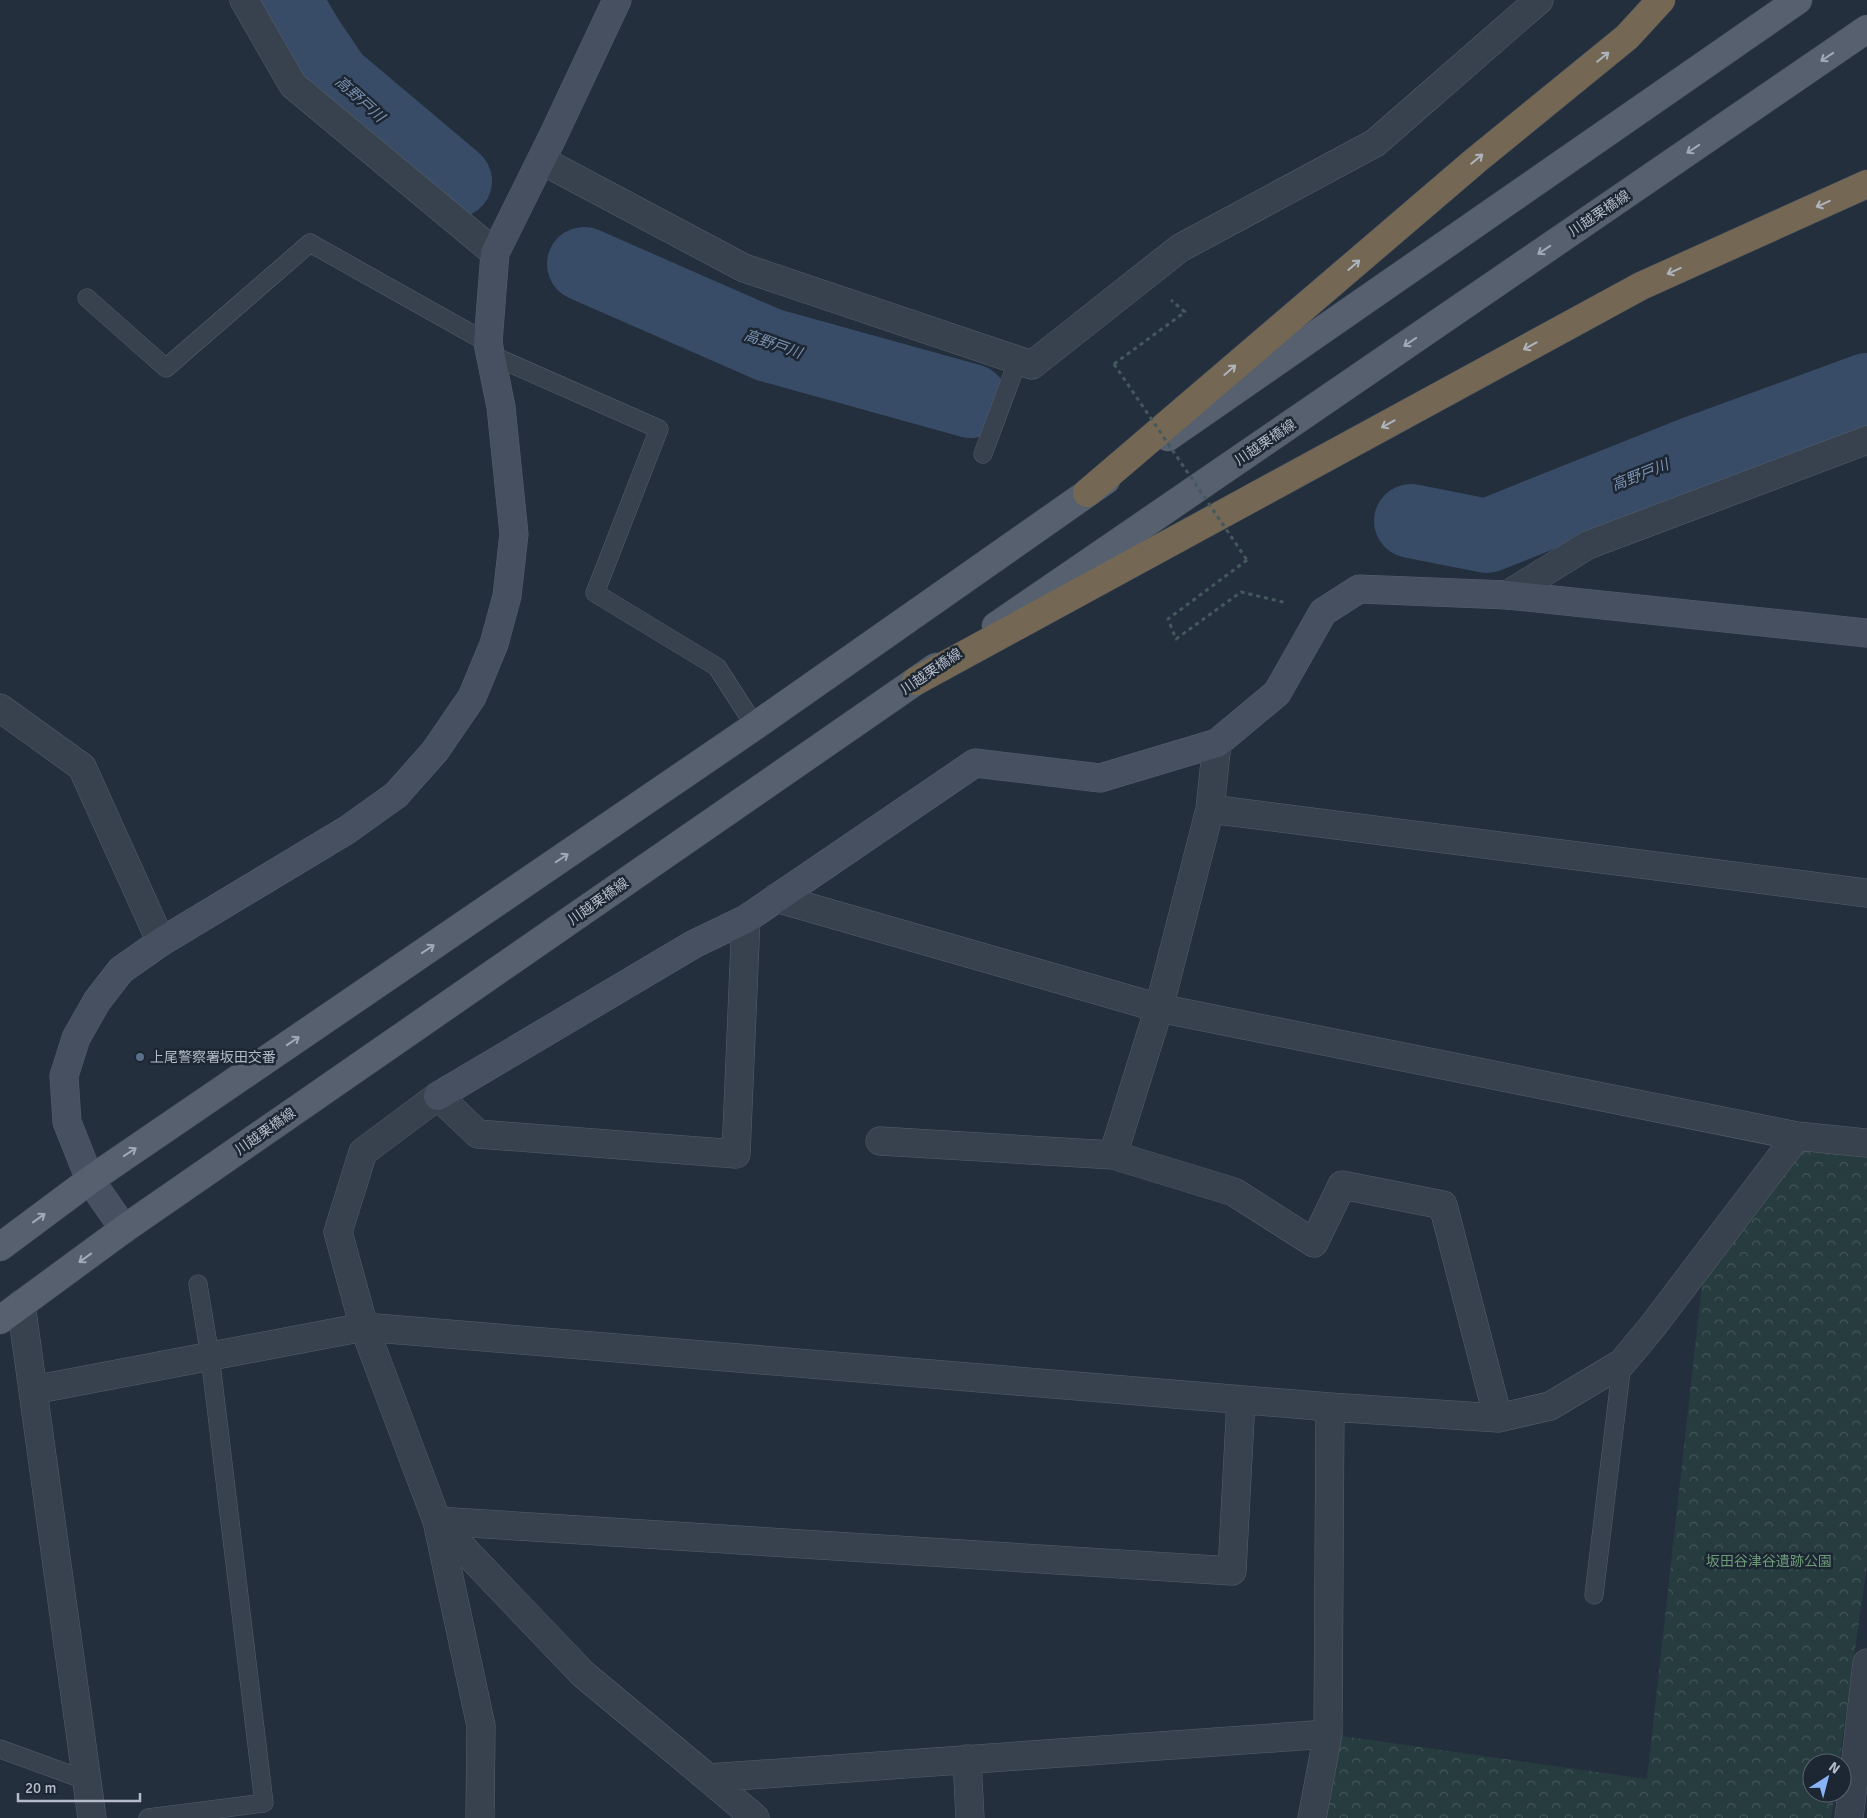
<svg xmlns="http://www.w3.org/2000/svg" width="1867" height="1818" font-family="Signika,'Noto Sans JP',sans-serif">
<style>
.park{fill:url(#park-crowns)}
.lines{fill:none;stroke-linecap:round;stroke-linejoin:round}
.river{stroke:#394c67;stroke-width:74}
.lane-casing{stroke:#565f6c;stroke-width:19}
.street-casing{stroke:#565f6c;stroke-width:29}
.secondary-casing{stroke:#565f6c;stroke-width:29}
.primary-casing{stroke:#414a57;stroke-width:29}
.highway-casing{stroke:#434c59;stroke-width:29}
.path{stroke:#44595c;stroke-width:3;stroke-dasharray:4 4;stroke-linecap:butt}
.lane{stroke:#38414e;stroke-width:18}
.street{stroke:#38414e;stroke-width:28}
.secondary{stroke:#465061;stroke-width:28}
.primary{stroke:#56606e;stroke-width:28}
.highway{stroke:#746855;stroke-width:28}
.path-bridge{stroke:#44595c;stroke-width:3;stroke-dasharray:4 4;stroke-linecap:butt}
.oneway{stroke:#aeb4bd}
.oneway2{stroke:#a1aab7}
.service-dot{fill:#5c6f8a;stroke:#1d2633;stroke-width:2}
.labels{text-anchor:middle;stroke-width:5;stroke-linejoin:round;paint-order:stroke}
.street-label{font-size:14px;fill:#b4bcc9;stroke:#1d2633}
.poi-label{font-size:14px;fill:#b4bcc9;stroke:#1d2633;text-anchor:start}
.park-label{font-size:14px;fill:#6b9a76;stroke:#1d2633}
.water-label{font-size:15px;font-style:italic;fill:#7c92b1;stroke:#1d2633}
</style>
<defs>
<pattern id="park-crowns" width="20" height="18" patternUnits="userSpaceOnUse" patternTransform="scale(1.25)"><rect width="20" height="18" fill="#263c3f"/><path d="M2 6a3 3 0 1 1 6 0M12 15a3 3 0 1 1 6 0" fill="none" stroke="#435659"/></pattern>
</defs>
<rect width="100%" height="100%" fill="#242f3e"/>
<!-- park -->
<path class="park" d="M1797,1136L1867,1143V1565L1839,1763H1812V1793H1835L1831,1818H1312L1328,1734L1647,1779L1705,1258Z"/>
<g class="lines">
<!-- river -->
<path class="river" d="M284,0L307,39L334,79L455,181
M584,264L769,345L971,401
M1411,521L1487,536L1692,454L1867,390"/>
<defs>
<path id="lane" d="M87,298L166,368L310,243L488,343
M491,355L659,429L595,593L717,667L755,726
M983,454L1018,360
M1594,1595L1622,1363
M0,1749L88,1781
M148,1818L264,1803L210,1356L198,1284"/>
<path id="street" d="M244,0L293,85L495,253
M541,160L744,268L1032,365L1180,248L1375,143L1539,0
M1507,595L1588,545L1867,440
M0,708L82,767L161,942
M1217,743L1210,809L1159,1008L1113,1155L1234,1192L1314,1243L1342,1185L1443,1205L1498,1418
M1210,809L1867,893
M776,898L1159,1008L1797,1136L1867,1143
M880,1141L1113,1155
M21,1304L92,1818
M33,1390L364,1327L1330,1407
M437,1521L583,1674L708,1778L1328,1734
M437,1521L1232,1571L1241,1400
M967,1759L970,1818
M708,1778L755,1818
M480,1818L481,1726L437,1521L364,1327L338,1232L363,1152L438,1096L478,1134L736,1154L746,919
M1312,1818L1328,1734L1330,1407L1498,1418L1550,1406L1622,1363L1652,1327L1797,1136
M1849,1818L1867,1663"/>
<path id="secondary" d="M438,1096L694,944L746,919L975,763L1100,778L1217,743L1277,693L1323,612L1359,589L1507,595L1867,633
M124,1229L90,1180L67,1122L64,1076L76,1038L97,1001L121,970L161,942L347,830L396,795L435,751L472,697L494,644L507,596L514,534L501,407L488,343L495,253L553,136L617,0"/>
<path id="primary" d="M1168,437L1798,0
M996,626L1867,29
M0,1247L90,1180L755,726L1106,480
M0,1320L124,1229L936,667"/>
<path id="highway" d="M1087,493L1475,161L1627,37L1661,0
M916,681L1641,286L1867,184"/>
</defs>
<!-- lane casing -->
<use href="#lane" class="lane-casing"/>
<!-- street casing -->
<use href="#street" class="street-casing"/>
<!-- secondary casing -->
<use href="#secondary" class="secondary-casing"/>
<!-- primary casing -->
<use href="#primary" class="primary-casing"/>
<!-- highway casing -->
<use href="#highway" class="highway-casing"/>
<!-- path -->
<path class="path" d="M1114,364L1185,312L1171,300
M1247,560L1168,619L1176,639L1241,592L1287,603"/>
<!-- lane -->
<use href="#lane" class="lane"/>
<!-- street -->
<use href="#street" class="street"/>
<!-- secondary -->
<use href="#secondary" class="secondary"/>
<!-- primary -->
<use href="#primary" class="primary"/>
<!-- highway -->
<use href="#highway" class="highway"/>
<!-- path-bridge -->
<path class="path-bridge" d="M1114,364L1247,560"/>
</g>
<!-- one-way arrows -->
<defs><path id="oneway-shaft" d="M-6 0H5M1.5-3L5.5 0L1.5 3" fill="none" stroke-width="1.6" stroke-linecap="round" stroke-linejoin="round" transform="scale(1.25)"/></defs>
<g class="oneway">
<use href="#oneway-shaft" transform="translate(1603 57) rotate(-39)"/>
<use href="#oneway-shaft" transform="translate(1477 159) rotate(-40)"/>
<use href="#oneway-shaft" transform="translate(1823 204) rotate(156)"/>
<use href="#oneway-shaft" transform="translate(1354 265) rotate(-41)"/>
<use href="#oneway-shaft" transform="translate(1674 271) rotate(156)"/>
<use href="#oneway-shaft" transform="translate(1530 346) rotate(151)"/>
<use href="#oneway-shaft" transform="translate(1230 370) rotate(-41)"/>
<use href="#oneway-shaft" transform="translate(1388 424) rotate(151)"/>
</g>
<g class="oneway2">
<use href="#oneway-shaft" transform="translate(1827 57) rotate(146)"/>
<use href="#oneway-shaft" transform="translate(1693 149) rotate(146)"/>
<use href="#oneway-shaft" transform="translate(1544 250) rotate(146)"/>
<use href="#oneway-shaft" transform="translate(1410 342) rotate(146)"/>
<use href="#oneway-shaft" transform="translate(562 858) rotate(-34)"/>
<use href="#oneway-shaft" transform="translate(428 949) rotate(-34)"/>
<use href="#oneway-shaft" transform="translate(293 1041) rotate(-34)"/>
<use href="#oneway-shaft" transform="translate(130 1152) rotate(-34)"/>
<use href="#oneway-shaft" transform="translate(39 1218) rotate(-36)"/>
<use href="#oneway-shaft" transform="translate(85 1258) rotate(144)"/>
</g>
<!-- markers -->
<circle class="service-dot" cx="140" cy="1057" r="5"/>
<g class="labels">
<!-- street labels -->
<g class="street-label">
<text transform="translate(1599 213) rotate(-34)" y="5">川越栗橋線</text>
<text transform="translate(1265 442) rotate(-34)" y="5">川越栗橋線</text>
<text transform="translate(931 671) rotate(-34)" y="5">川越栗橋線</text>
<text transform="translate(598 901) rotate(-35)" y="5">川越栗橋線</text>
<text transform="translate(265 1131) rotate(-35)" y="5">川越栗橋線</text>
</g>
<!-- poi labels -->
<g class="poi-label">
<text x="150" y="1062">上尾警察署坂田交番</text>
</g>
<!-- park labels -->
<g class="park-label">
<text x="1769" y="1566">坂田谷津谷遺跡公園</text>
</g>
<!-- water labels -->
<g class="water-label">
<text transform="translate(360 99) rotate(42)" y="5">高野戸川</text>
<text transform="translate(773 344) rotate(19)" y="5">高野戸川</text>
<text transform="translate(1640 475) rotate(-22)" y="5">高野戸川</text>
</g>
</g>
<!-- north arrow -->
<g transform="translate(1827 1778) rotate(36)"><circle r="24" fill="#1d2633" stroke="#59626f"/>
<path d="M0-4L9 19L0 12L-9 19Z" fill="#8ab4f8"/>
<text y="-8" font-size="14" font-weight="bold" text-anchor="middle" fill="#b4bcc9">N</text>
</g>
<!-- scale -->
<path d="M18 1793v8h122v-8" fill="none" stroke="#b4bcc9" stroke-width="2.5"/>
<text x="25" y="1793" font-size="15" fill="#b4bcc9" stroke="#1d2633" stroke-width="4" paint-order="stroke">20 m</text>
</svg>
